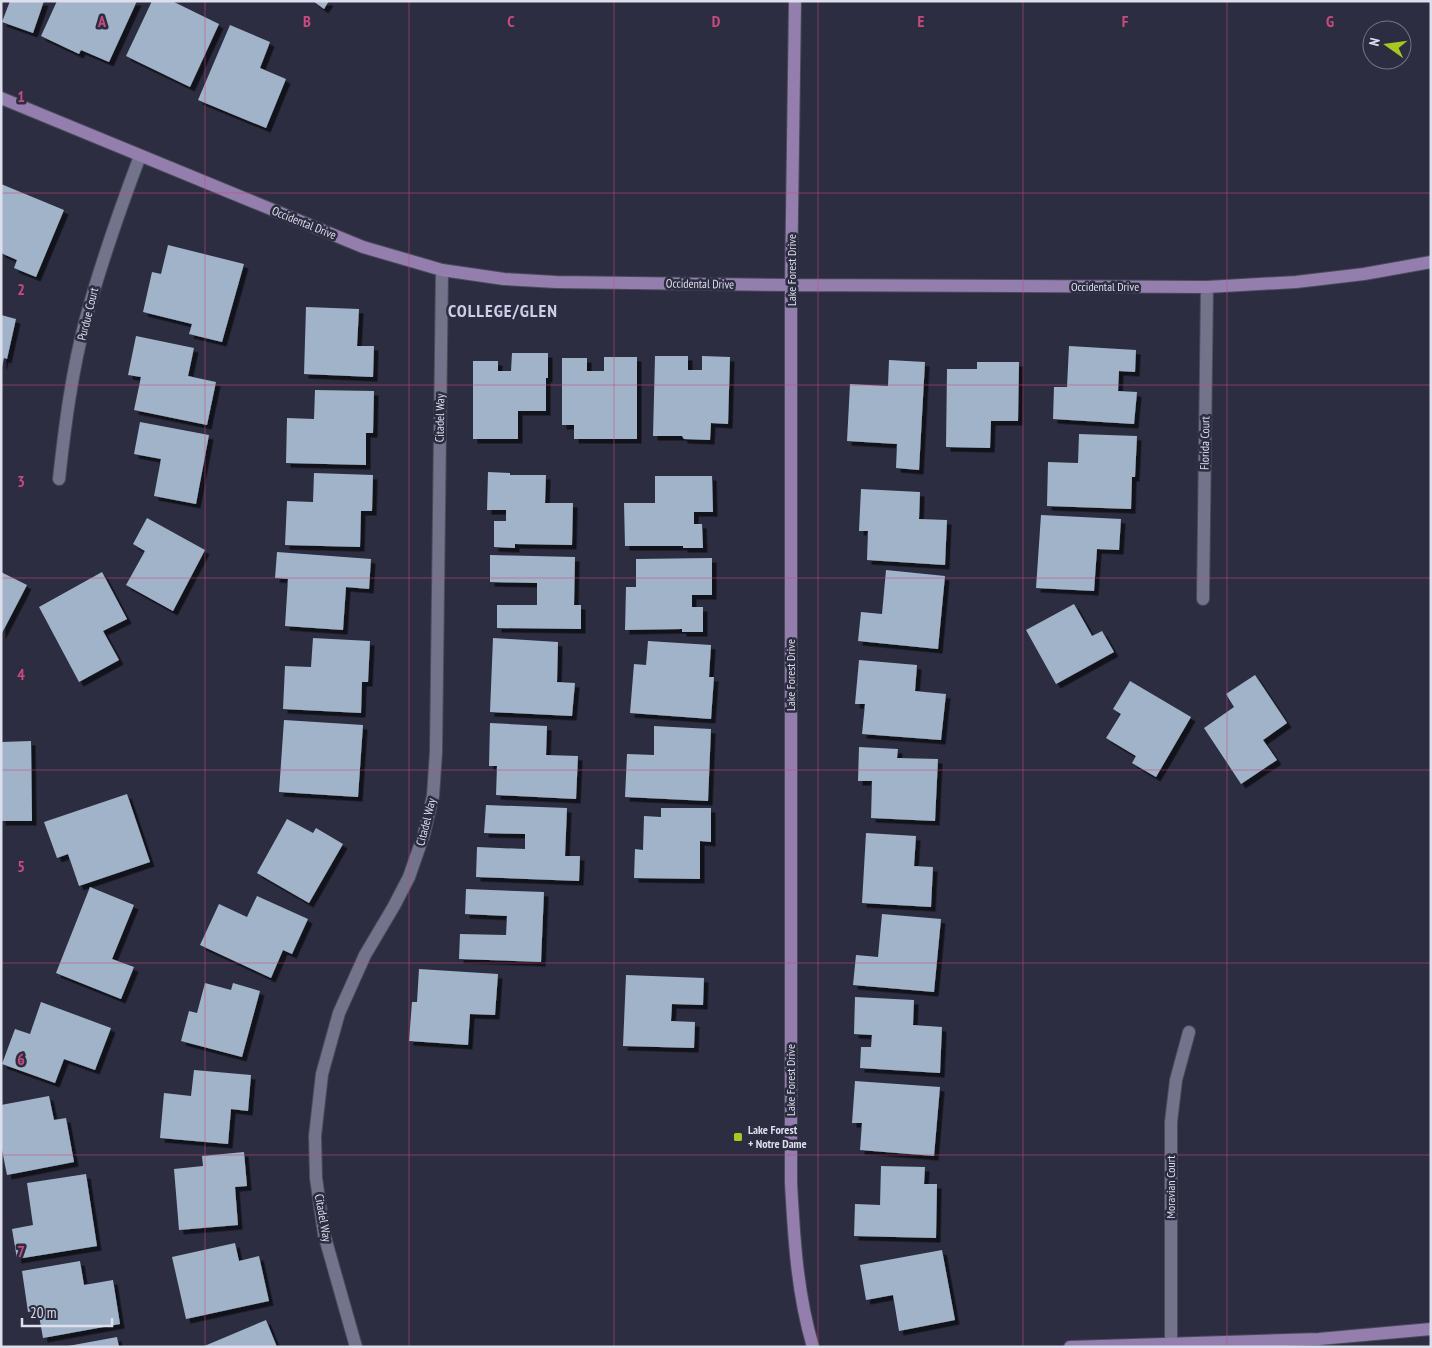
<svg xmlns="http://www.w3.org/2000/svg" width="1432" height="1348" font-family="'PT Sans Narrow',sans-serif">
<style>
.building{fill:#a0b3c8;filter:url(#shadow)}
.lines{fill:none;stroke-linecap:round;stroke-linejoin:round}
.street-casing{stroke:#494a5a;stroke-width:14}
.secondary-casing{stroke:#494a5a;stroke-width:14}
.street{stroke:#73748c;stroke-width:12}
.secondary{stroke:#937ead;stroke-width:12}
.grid{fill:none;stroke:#c94a7f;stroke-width:1;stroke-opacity:0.55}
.poi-dot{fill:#a6c820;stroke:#2c2d41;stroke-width:2}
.labels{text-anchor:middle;stroke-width:5;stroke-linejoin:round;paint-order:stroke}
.street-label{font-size:12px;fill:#dedfec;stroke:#2c2d41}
.poi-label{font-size:12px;font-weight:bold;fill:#dedfec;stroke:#2c2d41;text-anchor:start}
.district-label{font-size:18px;font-weight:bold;letter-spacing:1px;fill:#cccee9;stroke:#2c2d41}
.grid-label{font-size:16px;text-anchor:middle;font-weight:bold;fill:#c94a7f;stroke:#2c2d41;stroke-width:5;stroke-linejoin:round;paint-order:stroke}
</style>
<defs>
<filter id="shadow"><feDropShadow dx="4.5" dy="4.5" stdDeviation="0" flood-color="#0009"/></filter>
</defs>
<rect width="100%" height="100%" fill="#2c2d41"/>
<!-- building -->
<path class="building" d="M10,1H44L33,33L2,22Z
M57,1H137L109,62L81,50L79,54L41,36Z
M152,1H172L219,24L190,87L126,56Z
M313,1H329L324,9Z
M230,25L270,42L260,68L286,79L266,128L198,100Z
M1,184L64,210L36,277L14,268L17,260L1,253Z
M168,245L244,264L222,342L189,334L192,324L143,312L152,272L161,274Z
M306,307L359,309L357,346H374L373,377L304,374Z
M1,315L16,319L7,359L4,358L2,367Z
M136,336L194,348L188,376L216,382L207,425L134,410L141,377L128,375Z
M1069,346L1136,350L1135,372L1119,371L1118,391L1137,392L1134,424L1053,419L1054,387H1067Z
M512,353H548V378H546V411H518V439H473V361H498V371H511Z
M655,356H688V370H702V356L730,357L728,424L711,423L710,440L684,439L682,436H653Z
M604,357H637V439H574V425H562V358H587V371H604Z
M889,360L925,362L919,470L896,468L897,444L847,441L850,384L888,386Z
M977,362H1019L1018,421H991L990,448L946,447L947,369H977Z
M315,390L374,391L373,433H366V465L286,463L287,418L314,419Z
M140,422L209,435L196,504L154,496L161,459L134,454Z
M1079,434L1137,436L1135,477H1132L1131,509L1047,506L1048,462L1078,463Z
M488,472L510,473V475H546L545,503H573L572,545L515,544V548L494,547V521H506V510H487Z
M314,473L373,475L372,511H361L360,547L285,545L287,501L313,502Z
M655,476H712L713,512H694V524H702L703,548H683V546H625L624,503H655Z
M861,489L920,492L919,519L947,520L945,565L867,560L868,531H859Z
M1041,515L1121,519L1119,550L1097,549L1094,591L1036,588Z
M147,518L205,550L173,611L126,585L145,551L133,544Z
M277,552L371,559L369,589L346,587L343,630L285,626L288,579L275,578Z
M490,555L575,557L574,605H581V629L497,628V605H537V583L490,582Z
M712,558V595H692V607H703V632H682V629L625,630L626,587H636V559Z
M886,570L945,576L938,649L858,641L861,612L882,614Z
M1,572L27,585L1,635Z
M102,572L127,619L103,631L119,660L79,682L39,607Z
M1074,604L1092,636L1102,631L1114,652L1056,684L1026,630Z
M313,638L370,641L368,682H362L361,713L283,709L285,666L311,667Z
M493,638L558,642L557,682L575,683L572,716L490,712Z
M648,641L711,645L709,677H714L711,719L630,713L634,664L646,665Z
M859,660L917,665L915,691L946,694L941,740L862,734L865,704H855Z
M1255,675L1287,723L1263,740L1277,760L1241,784L1204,728L1234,707L1226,694Z
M1130,681L1191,717L1156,777L1132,763L1136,756L1106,738L1121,714L1113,709Z
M284,720L363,725L358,797L279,792Z
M490,723L547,726L546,755L578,756L576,799L496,795L497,766H489Z
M654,726L711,729L708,801L625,797L627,754L654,755Z
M31,741L32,821H1V742Z
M859,747L898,749L897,758L938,759L935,821L871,818L872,781H858Z
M127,794L150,862L79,886L68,854L57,858L44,822Z
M486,805L567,808L565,856H580L579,881L476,877L477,847L525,849V834L484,833Z
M661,808H711V842L700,841V879L634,878L635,849L643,850L644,816L661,817Z
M287,819L313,833L316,828L343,844L309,903L257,873Z
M866,833L916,836L914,866L933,867L931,907L862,903Z
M90,887L134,905L112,959L134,967L121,999L56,973Z
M466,889L544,892L541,962L459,959L460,934L506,935L507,916L465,914Z
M257,896L308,919L292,954L283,950L271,978L200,945L219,904L247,917Z
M882,914L941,919L934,992L853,985L856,955L878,957Z
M419,969L498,974L495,1015L470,1014L468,1045L409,1041L412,1002H417Z
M626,975L704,978L703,1005L672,1004L671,1021L695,1022L694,1048L623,1046Z
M205,983L231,990L233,983L260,991L242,1057L181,1041L189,1011L197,1013Z
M855,997L914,1000L913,1025L942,1027L940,1073L860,1068L861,1047H871L872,1035L854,1034Z
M41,1002L111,1028L95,1070L64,1059L55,1083L2,1064L15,1029L30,1034Z
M194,1070L251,1075L248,1111L231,1109L228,1144L160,1138L164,1093L191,1096Z
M855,1081L940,1087L934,1156L860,1150L862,1123H852Z
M49,1096L54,1120L66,1118L74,1162L7,1175L1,1145V1105Z
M244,1152L247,1186L235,1187L238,1225L179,1230L174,1169L203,1166L202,1156Z
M881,1166L925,1167L924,1184H937L936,1238L854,1236L855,1204L880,1205Z
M86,1174L97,1246L17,1259L12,1229L33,1225L27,1183Z
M235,1243L239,1261L259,1256L269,1301L186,1319L172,1257Z
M942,1250L955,1320L899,1331L893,1295L866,1300L860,1265Z
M80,1261L84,1285L113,1280L120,1324L43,1338L38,1310L28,1312L22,1271Z
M266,1320L277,1347H202Z
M117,1337L119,1347H68V1346Z"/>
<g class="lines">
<defs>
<path id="street" d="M59,479C65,425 72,370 86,318C101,263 120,209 140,156
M1203,599L1207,287
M1171,1343V1122L1176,1080L1189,1032
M356,1347L324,1234L316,1178L315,1136L322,1074L339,1013L365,955L394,906L409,877L424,834L433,796L436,752L442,270"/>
<path id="secondary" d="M795,1L791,285V1183C794,1238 797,1293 813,1347
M1,98L363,247L442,270L504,279L556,282L791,285L1207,287L1296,282L1364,274L1431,262
M1070,1347L1319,1339L1431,1329"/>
</defs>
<!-- street casing -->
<use href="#street" class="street-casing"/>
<!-- secondary casing -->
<use href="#secondary" class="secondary-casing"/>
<!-- street -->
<use href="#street" class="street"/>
<!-- secondary -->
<use href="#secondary" class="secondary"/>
</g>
<!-- grid -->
<path class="grid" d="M205,1V1347M409,1V1347M614,1V1347M818,1V1347M1023,1V1347M1227,1V1347M1,193H1431M1,385H1431M1,578H1431M1,770H1431M1,963H1431M1,1155H1431"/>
<!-- markers -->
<rect class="poi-dot" x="733" y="1132" width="10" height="10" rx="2.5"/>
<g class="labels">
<!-- street labels -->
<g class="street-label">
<text transform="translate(304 223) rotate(22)" y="4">Occidental Drive</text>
<text transform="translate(792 270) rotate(-90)" y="4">Lake Forest Drive</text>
<text transform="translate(700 284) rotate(1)" y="4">Occidental Drive</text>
<text x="1105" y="291">Occidental Drive</text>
<text transform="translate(88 314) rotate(-76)" y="4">Purdue Court</text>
<text transform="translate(440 418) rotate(-89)" y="4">Citadel Way</text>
<text transform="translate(1205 443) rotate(-89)" y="4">Florida Court</text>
<text transform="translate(791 675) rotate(-90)" y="4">Lake Forest Drive</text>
<text transform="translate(426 822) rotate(-76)" y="4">Citadel Way</text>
<text transform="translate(791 1080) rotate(-90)" y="4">Lake Forest Drive</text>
<text transform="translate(1171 1187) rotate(-90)" y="4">Moravian Court</text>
<text transform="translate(323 1218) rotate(80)" y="4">Citadel Way</text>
</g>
<!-- poi labels -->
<g class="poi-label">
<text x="748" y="1134">Lake Forest<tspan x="748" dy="14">+ Notre Dame</tspan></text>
</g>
<!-- district labels -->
<g class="district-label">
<text x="503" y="317">COLLEGE/GLEN</text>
</g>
</g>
<g class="grid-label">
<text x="102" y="27">A</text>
<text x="307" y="27">B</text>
<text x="511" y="27">C</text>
<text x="716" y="27">D</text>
<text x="921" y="27">E</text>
<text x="1125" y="27">F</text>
<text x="1330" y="27">G</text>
<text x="21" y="102">1</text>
<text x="21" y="295">2</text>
<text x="21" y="487">3</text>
<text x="21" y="680">4</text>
<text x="21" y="872">5</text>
<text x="21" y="1065">6</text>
<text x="21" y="1257">7</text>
</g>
<!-- border -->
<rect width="1432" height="1348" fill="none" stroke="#dedfec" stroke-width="5"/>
<!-- north arrow -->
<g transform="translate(1387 45) rotate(284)"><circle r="24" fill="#2c2d41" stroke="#737485"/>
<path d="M0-4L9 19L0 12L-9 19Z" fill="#a6c820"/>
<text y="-8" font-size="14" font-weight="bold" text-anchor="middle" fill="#dedfec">N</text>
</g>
<!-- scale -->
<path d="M22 1318v8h90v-8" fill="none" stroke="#dedfec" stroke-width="2.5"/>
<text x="30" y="1318" font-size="15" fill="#dedfec" stroke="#2c2d41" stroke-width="4" paint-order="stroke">20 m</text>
</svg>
